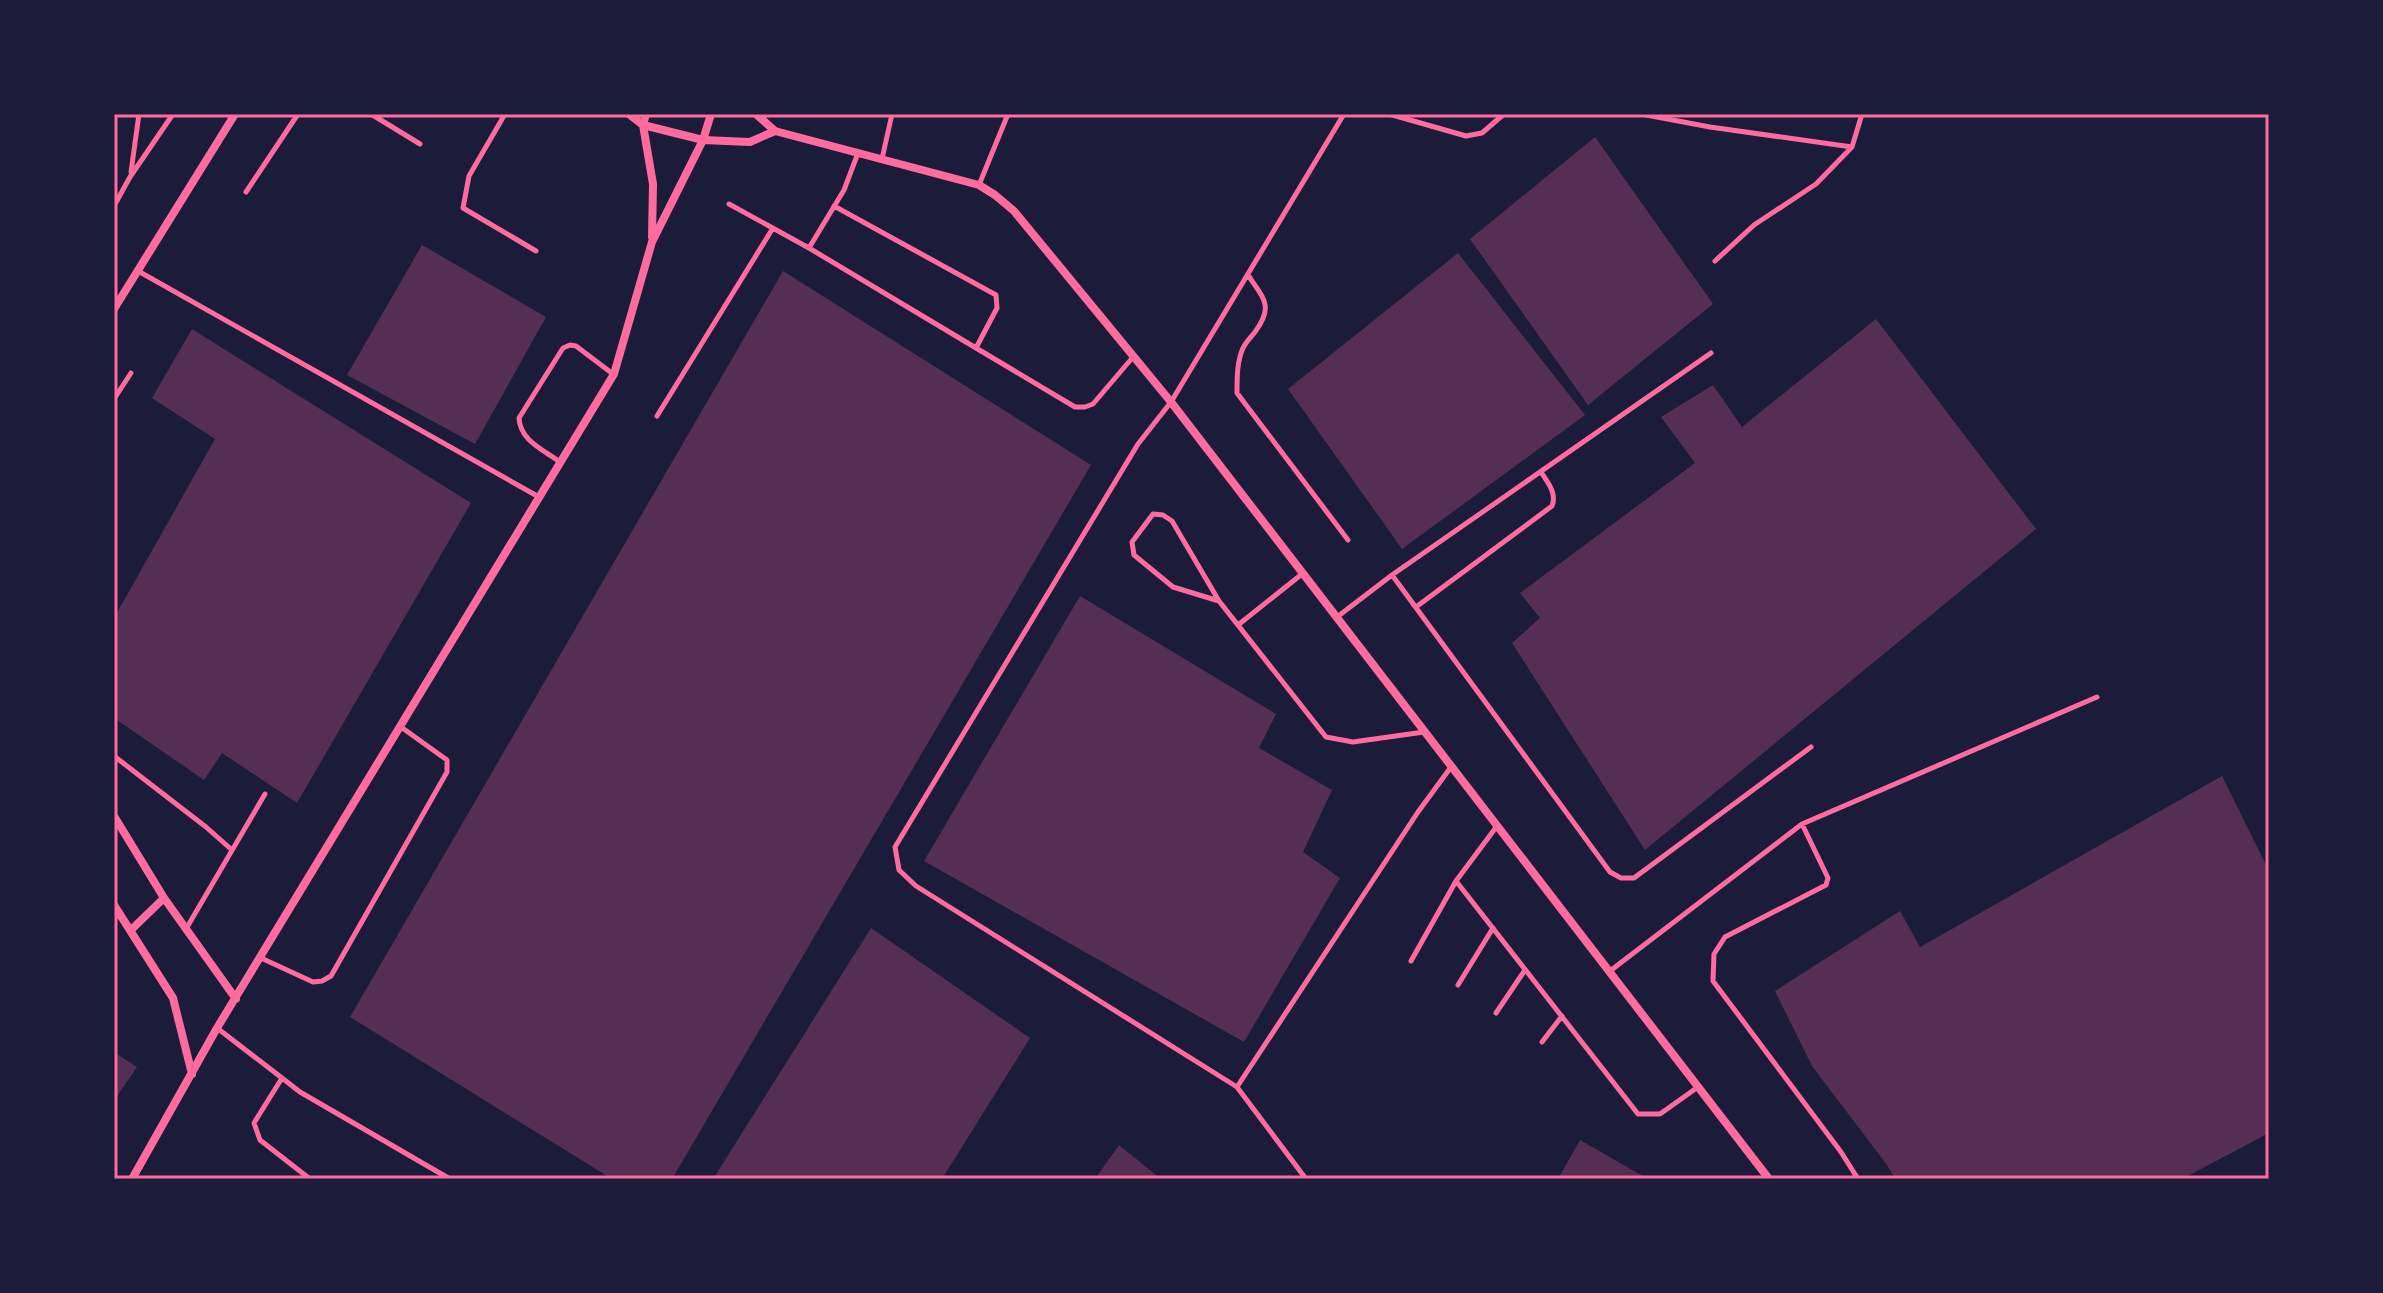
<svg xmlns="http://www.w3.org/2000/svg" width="2383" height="1293" font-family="'Source Sans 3',sans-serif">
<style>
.building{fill:#542f53}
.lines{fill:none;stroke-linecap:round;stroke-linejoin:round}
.service{stroke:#ff6b9d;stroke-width:5}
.minor{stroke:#ff6b9d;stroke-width:8}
.neatline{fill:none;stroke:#ff6b9d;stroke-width:3}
</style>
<rect width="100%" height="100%" fill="#1b1b3a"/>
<!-- building -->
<path class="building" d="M1595,137L1713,304L1588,405L1470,239Z
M422,245L546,317L475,444L347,375Z
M1458,253L1585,415L1402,549L1288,389Z
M783,271L1091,465L672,1179H612L350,1017Z
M1876,319L2036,529L1645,850L1512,643L1540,618L1520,593L1695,463L1661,417L1713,385L1742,427Z
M192,329L471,503L297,803L222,753L204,780L114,718V618L215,439L152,398Z
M1080,596L1276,714L1259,748L1332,790L1303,852L1340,878L1244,1042L924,861Z
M2222,776L2269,871V1133L2182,1179H1895L1887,1165L1812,1066L1775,991L1900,911L1920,947Z
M871,928L1030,1038L942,1179H713Z
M114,1052L137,1067L114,1101Z
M1580,1140L1648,1179H1558Z
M1119,1145L1161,1179H1095Z"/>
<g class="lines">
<!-- service -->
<path class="service" d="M371,114L420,144
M505,114L469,176L463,208L536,251
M1344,114L1171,402L1138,444L895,847L899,870L916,886L1237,1087L1418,812L1451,767
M1389,114L1466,136L1482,133L1504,114
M1641,114L1710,127L1852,147
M882,159L892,114
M131,172L139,114
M979,185L1008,114
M246,192L298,114
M729,204L809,248L976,348L997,308L996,295L834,206
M114,206L130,177L173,114
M809,248L844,190L858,153
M1715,261L1754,225L1816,184L1852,147L1862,114
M138,271L539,497
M1248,275C1264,299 1274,306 1255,332C1251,337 1246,342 1243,348C1237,361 1237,378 1237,393L1348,540
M976,348L1075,407H1085L1093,404L1133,357
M114,399L131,373
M657,416L773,228
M560,462C544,450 520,441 519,418L563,348L570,345L576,346L613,374
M1392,575L1610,872L1621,878H1634L1811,747
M1219,601L1172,521L1163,515L1153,514L1132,542L1134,555L1173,587L1219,601L1326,737L1353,742L1424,732
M1416,607L1552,506C1557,493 1548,483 1541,472
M1337,617L1392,575L1711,353
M1238,625L1302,574
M114,756L206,827L232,850
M1802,824L1828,878L1826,885L1725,937L1714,954L1713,981L1841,1152L1858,1179
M1497,826L1456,881L1638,1114H1660L1698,1087
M186,929L265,794
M261,958L313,982L322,981L331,976L447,772V760L401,727
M1411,961L1456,881
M1610,971L1802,824L2097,697
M1458,985L1493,928
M1496,1013L1525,970
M217,1028L282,1078L254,1123L260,1140L310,1179
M1542,1042L1562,1016
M282,1078L300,1092L450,1179
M1237,1087L1306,1179"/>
<!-- minor -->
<path class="minor" d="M629,114L643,125L703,140L750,142L775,131
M646,114L643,125L653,184L652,237
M756,114L775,131L979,185L995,195L1014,211L1171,402L1769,1179
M114,309L235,114
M114,816L164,898L236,999
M114,905L173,998L192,1074
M131,930L164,898
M132,1179L217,1028L614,374L652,242L703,140L711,114"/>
</g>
<!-- border -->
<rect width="2383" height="1293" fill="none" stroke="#1b1b3a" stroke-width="232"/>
<rect x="116" y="116" width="2151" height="1061" class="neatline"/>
</svg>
